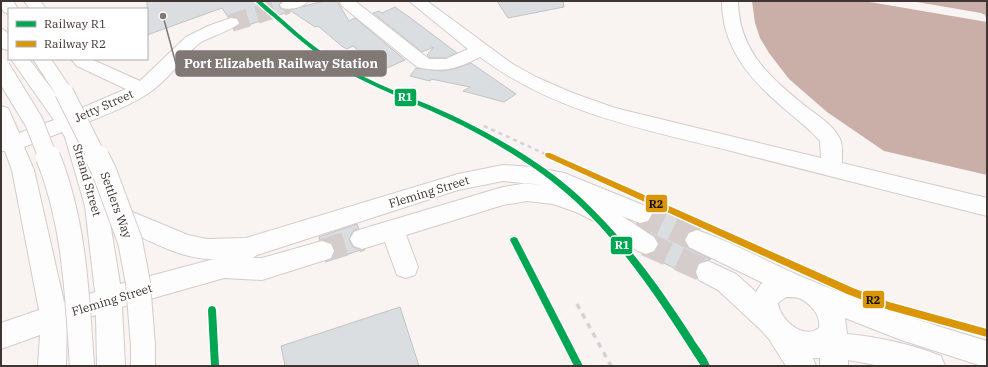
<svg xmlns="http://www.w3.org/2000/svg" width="988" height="367" font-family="'IBM Plex Serif',serif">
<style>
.water{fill:#c9afa8}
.building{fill:#dadee0;stroke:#c2c4c5}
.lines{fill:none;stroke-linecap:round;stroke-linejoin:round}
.minor-tunnel-far1{stroke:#d4cdcc;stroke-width:18;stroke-dasharray:18 9;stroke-linecap:butt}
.minor-tunnel{stroke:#d4cdcc;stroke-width:24;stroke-dasharray:24 12;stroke-linecap:butt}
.minor-casing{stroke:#d4cccb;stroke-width:2}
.highway-casing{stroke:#d4cccb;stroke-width:2}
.minor{fill:#fefdfd;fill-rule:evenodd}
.highway{fill:#fefdfd;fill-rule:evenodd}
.rail-far1{stroke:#d4d2d2;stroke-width:2.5;stroke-dasharray:4 4;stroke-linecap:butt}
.rail{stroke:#d4d2d2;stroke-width:3.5;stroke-dasharray:5.5 5.5;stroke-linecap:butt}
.highway-bridge-far1-casing{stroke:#d4cccb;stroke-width:20;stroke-linecap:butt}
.highway-bridge-casing{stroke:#d4cccb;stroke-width:26;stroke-linecap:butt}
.highway-bridge-far1{stroke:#fefdfd;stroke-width:18}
.highway-bridge{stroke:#fefdfd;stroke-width:24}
.rail-1-casing{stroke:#fff;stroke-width:3}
.rail-2-casing{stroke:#fff;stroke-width:3}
.rail-1{fill:#00a651;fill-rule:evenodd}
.rail-2{fill:#db9508;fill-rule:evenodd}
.labels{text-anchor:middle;stroke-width:4;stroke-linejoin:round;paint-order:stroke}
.street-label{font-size:12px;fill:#3f3532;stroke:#fff}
.leader{fill:none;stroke:#807875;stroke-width:1.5}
.callout-dot{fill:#807875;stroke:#fff;stroke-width:1.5}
.callout{fill:#807875;stroke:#807875;stroke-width:1.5}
.callout-label{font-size:13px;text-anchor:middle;font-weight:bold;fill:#fff}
.line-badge{stroke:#fff;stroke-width:1.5}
.badge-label{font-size:11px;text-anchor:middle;font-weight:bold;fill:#fff}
.pale-badge-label{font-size:11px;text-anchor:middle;font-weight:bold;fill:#111}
</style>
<rect width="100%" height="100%" fill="#f9f3f2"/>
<!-- water -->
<path class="water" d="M752,1H864L987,22V175L884,151L827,112L789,79L769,53L760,38L755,23Z
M911,1H987V22L985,15L981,13Z"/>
<!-- building -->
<path class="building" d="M147,1H282L279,5L281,9L289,10L324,1H337L349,21L355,18L405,60L387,68L373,56L368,59L353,46L347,49L343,47L318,26L315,27L291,11L236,29L240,23L238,18L228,17L222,8L147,35Z
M497,1H563L564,7L508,18Z
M395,7L412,19L457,53L446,58H430L427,55L434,47L422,52L373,13L379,11L382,13Z
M471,63L516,94L504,102L463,91L470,87L431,79L430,81L410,76L416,68L442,71L457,68Z
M647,204L701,229H696L688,232L684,239L688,248L711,259L698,263L695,271L697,279L647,255L655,252L659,245L655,236L636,224H640L648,222L653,215Z
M357,224L359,229L353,231L349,240L353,247L361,250L325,262L332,259L335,250L331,243L320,240L319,237Z
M400,307L419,366H285L281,346Z"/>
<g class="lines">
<!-- minor-tunnel-far1 -->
<path class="minor-tunnel-far1" d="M231,23L288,5"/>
<!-- minor-tunnel -->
<path class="minor-tunnel" d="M640,214L697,240
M646,244L708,272
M322,251L362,239"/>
<defs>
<path id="minor" d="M24,1H40L46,9H30Z
M308,1C303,8 290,10 282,8L280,5L284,1Z
M341,1H355L429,59H446L468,49L409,1H427L511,63L536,77L570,92L615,108L821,158L820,141C808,127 792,116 779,104C747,76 722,45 722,1H738C739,53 772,79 809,109C820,117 834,126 840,139C843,146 842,155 842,163L987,198V216C903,195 819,173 735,152C644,129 557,114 480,57C457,69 442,73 417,67L342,6L340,3Z
M231,18L237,19L239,23C235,29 210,37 201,42C185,54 175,71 160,84C140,103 104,115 78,126L85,137L107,204L110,203L118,206L188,235L207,239L246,238L458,174L503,165L533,167L564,173L648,207L652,214L648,221L640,223L622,216L654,237L658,244L654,251L646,254L638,251L619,240L594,221L576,212L553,204L527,201L503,205L406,235L418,267L415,275L406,278L397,275L385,242L362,249L354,246L350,239L354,232L362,229L503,187L527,183L541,185L503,181L458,190L257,255L253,258H262L322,241L331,244L334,251L331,258L322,261L262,280L224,278L122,307L125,366H97L96,315L67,325L66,366H38L40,335L1,349V323L39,310L12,170L5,151H1V106L8,108L19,133L54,120L11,59H29L70,113L126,89L77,66L71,59H91L140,81L186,37L208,26ZM62,132L65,137L85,206L95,292L64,302L34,170L24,147ZM110,222C141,236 179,260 214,259L120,284Z
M1,29C12,32 9,41 9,50L3,49L1,46Z
M697,230C732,242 766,261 800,276C861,302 923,322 987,341V366H982L901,340L845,318L847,334C878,337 911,344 941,356L945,366H881L848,360V366H820V358H813L816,366H786L769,339L762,331L718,290L699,280L696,272L699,264L708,261L736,274L756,292L761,284L763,283L689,247L685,240L689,233ZM786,297C791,297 797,297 801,299C812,305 821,316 819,328C803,340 780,320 778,303Z"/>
<path id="highway" d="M1,1H13L18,9H9V14L4,12L1,7Z
M33,59H51L73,92L71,96L64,98L57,96Z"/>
</defs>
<!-- minor casing -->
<use href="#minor" class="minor-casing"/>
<!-- highway casing -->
<use href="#highway" class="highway-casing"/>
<!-- minor -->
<use href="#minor" class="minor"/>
<!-- highway -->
<use href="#highway" class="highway"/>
<!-- rail-far1 -->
<path class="rail-far1" d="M278,18L312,47L335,63L370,82L461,124L520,158
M484,126L554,158"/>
<!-- rail -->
<path class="rail" d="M519,157C564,186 605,222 638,265C663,297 684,332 706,366
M552,157L850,291L889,306L987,333
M514,240L579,366
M577,304L611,366
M212,310L215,366"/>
<defs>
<path id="highway-bridge-far1" d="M1,68L34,122L48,158
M64,92L97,158"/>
<path id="highway-bridge" d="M48,157C75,224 77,295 82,366
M97,157L104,171L130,241L138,283L143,346V366"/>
</defs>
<!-- highway-bridge-far1 casing -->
<use href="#highway-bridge-far1" class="highway-bridge-far1-casing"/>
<!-- highway-bridge casing -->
<use href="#highway-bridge" class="highway-bridge-casing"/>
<!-- highway-bridge-far1 -->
<use href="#highway-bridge-far1" class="highway-bridge-far1"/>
<!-- highway-bridge -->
<use href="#highway-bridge" class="highway-bridge"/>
<defs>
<path id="rail-1" d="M255,1H261C285,21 307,43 334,60C373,85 419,99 460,119C501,139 546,166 579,196C611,226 639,259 664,295C675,311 686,327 696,343C701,350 707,358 710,366H701C663,307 626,248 574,200C547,175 513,153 480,135C437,111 389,95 346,72C321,58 299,40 278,21C271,15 262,8 255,1Z
M514,237L517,238L583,366H574L510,240L511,238Z
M212,306L215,307L216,310L219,366H211L208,310L209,307Z"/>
<path id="rail-2" d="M546,153H550L853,288L889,302L987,329V337L889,310L847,294L546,157L545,155Z"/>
</defs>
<!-- rail-1 casing -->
<use href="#rail-1" class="rail-1-casing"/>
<!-- rail-2 casing -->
<use href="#rail-2" class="rail-2-casing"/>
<!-- rail-1 -->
<use href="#rail-1" class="rail-1"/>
<!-- rail-2 -->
<use href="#rail-2" class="rail-2"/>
</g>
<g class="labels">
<!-- street labels -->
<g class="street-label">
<text transform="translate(104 106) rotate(-24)" y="4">Jetty Street</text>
<text transform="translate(87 180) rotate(74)" y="4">Strand Street</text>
<text transform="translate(429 192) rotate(-17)" y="4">Fleming Street</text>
<text transform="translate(116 205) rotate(70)" y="4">Settlers Way</text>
<text transform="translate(112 300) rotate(-17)" y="4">Fleming Street</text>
</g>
</g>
<!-- callouts -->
<path class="leader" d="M163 16L176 64"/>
<circle class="callout-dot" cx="163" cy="16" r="4"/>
<rect class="callout" x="176" y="51" width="210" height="25" rx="4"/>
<g class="callout-label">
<text x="281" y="68">Port Elizabeth Railway Station</text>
</g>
<g class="line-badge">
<rect x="394" y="88" width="23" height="19" rx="4" fill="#00a651"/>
<rect x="645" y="194" width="23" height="19" rx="4" fill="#db9508"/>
<rect x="610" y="236" width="23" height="19" rx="4" fill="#00a651"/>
<rect x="862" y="290" width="23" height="19" rx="4" fill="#db9508"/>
</g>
<g class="badge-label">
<text x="405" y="101">R1</text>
<text x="622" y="249">R1</text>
</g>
<g class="pale-badge-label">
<text x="656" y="208">R2</text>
<text x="873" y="304">R2</text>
</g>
<!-- border -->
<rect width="988" height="367" fill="none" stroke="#3f3532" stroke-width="4"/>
<!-- legend -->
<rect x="8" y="8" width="140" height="52" fill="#ffffff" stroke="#b2aead"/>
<rect x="16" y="21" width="20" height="6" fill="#00a651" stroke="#b2aead"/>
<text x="44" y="28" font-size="12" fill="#3f3532">Railway R1</text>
<rect x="16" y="41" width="20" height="6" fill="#db9508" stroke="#b2aead"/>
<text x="44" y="48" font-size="12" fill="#3f3532">Railway R2</text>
</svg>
